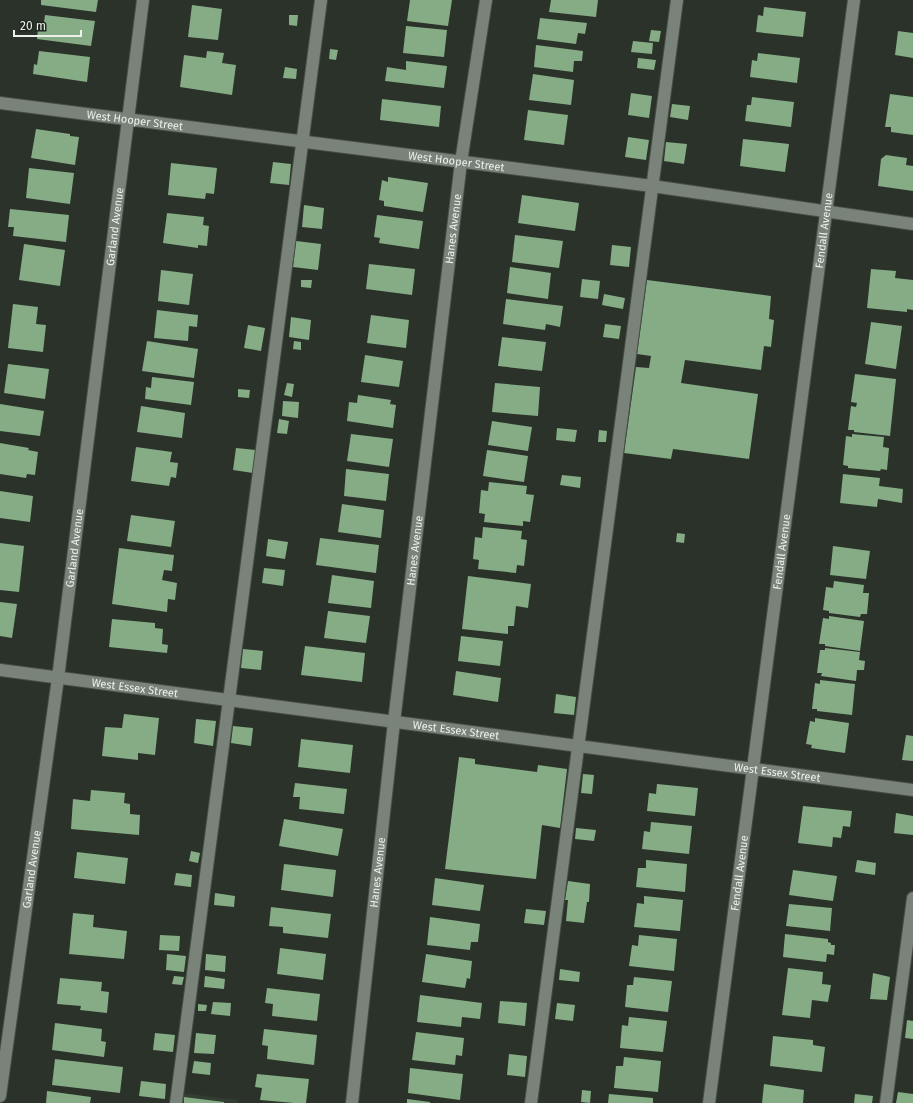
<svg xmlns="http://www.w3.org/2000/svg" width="913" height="1103" font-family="'Fira Sans',sans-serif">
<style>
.built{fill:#323e31}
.building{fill:#86ac85}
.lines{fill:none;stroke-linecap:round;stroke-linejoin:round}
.lane-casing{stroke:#474e46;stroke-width:14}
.street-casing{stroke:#474e46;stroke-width:14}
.lane{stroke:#7a837a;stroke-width:12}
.street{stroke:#7a837a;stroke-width:12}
.labels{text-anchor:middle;stroke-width:4;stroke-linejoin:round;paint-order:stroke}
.street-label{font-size:11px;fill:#ecf1ec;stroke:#212820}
</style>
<rect width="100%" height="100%" fill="#2a322a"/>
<!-- built -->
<path class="built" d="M182,1093L238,1100L237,1103H180Z"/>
<!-- building -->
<path class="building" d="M41,0H98L96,12L41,5Z
M410,0H452L448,26L407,21Z
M551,0H598L596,17L549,12Z
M192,5L222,9L218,40L188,37Z
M764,7L806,12L803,37L756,32L758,15L763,16Z
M45,15L95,21L91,46L37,39L38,28L43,29Z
M289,15H298L297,26L289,25Z
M540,18L587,23L585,34L578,33L576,44L537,39Z
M406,26L447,30L444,57L403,53Z
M651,30L661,31L659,42L649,41Z
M898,31L913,33V58L895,55Z
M633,41L653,43L652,54L631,52Z
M536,45L583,51L582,61H574L573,72L534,67Z
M330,49L338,50L336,60L329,59Z
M39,51L90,57L87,82L33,74L34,64L37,65Z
M207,51L224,53L222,63L236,65L232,95L180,87L184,55L206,58Z
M758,53L800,58L797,83L750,77L752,60L757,61Z
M638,58L656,60L654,70L637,68Z
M406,61L447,66L444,88L385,81L387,67L406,70Z
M285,67L297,69L296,79L283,78Z
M533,74L574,80L571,105L529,100Z
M631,93L652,96L649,118L628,115Z
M890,94L913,97V135L891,132V127H885Z
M752,97L794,102L791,127L745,121L747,105H751Z
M382,99L441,106L439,127L380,120Z
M672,104L690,106L688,120L670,117Z
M528,110L568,115L564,145L524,140Z
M36,129L70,134V136L79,137L75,165L31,158Z
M628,137L649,140L646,160L625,157Z
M743,139L789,144L785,172L740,166Z
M666,142L687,144L684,164L664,161Z
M886,155L907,158L906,165L913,166V191L878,186L881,159Z
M273,162L291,164L289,185L270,183Z
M171,163L217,168L214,194L206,193L205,199L168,195Z
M29,168L74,173L70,204L26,198Z
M388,177L428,183L423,212L384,206V201L379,200L382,180L388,182Z
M522,195L579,203L575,231L518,223Z
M304,205L324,208L322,229L302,227Z
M10,209L69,215L66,242L13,236L14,227H8Z
M167,213L204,217L203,225L209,226L207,246L198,245V248L163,243Z
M377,215L423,221L419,249L379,243L380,238L374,237Z
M515,235L563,241L559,268L512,262Z
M296,241L321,244L318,270L293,267Z
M24,244L65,250L60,286L19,280Z
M612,245L631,247L629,267L610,265Z
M369,264L415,269L412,295L366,289Z
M510,267L551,273L548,299L507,293Z
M871,269L896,271L895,278L913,280V310L907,309V312L867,308Z
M161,270L193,274L189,305L158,301Z
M582,279L600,281L598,299L580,297Z
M301,280H312L311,288L301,287Z
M647,280L771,296L769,319L774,320L771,347L764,346L761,370L685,360L681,383L758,394L749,459L673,449L671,459L624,453L636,367L649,368L651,356L637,354Z
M604,294L625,298L623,309L602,305Z
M506,299L563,306L560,327L546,324L545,330L503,324Z
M13,304L38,307L36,324L46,325L43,352L8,348Z
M157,310L198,315L197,327L189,326L188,341L154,338Z
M371,315L409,320L406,348L367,343Z
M291,317L311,320L309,340L289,337Z
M871,322L902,326L896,369L865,364Z
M605,324L621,326L619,339L603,337Z
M248,325L265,328L261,351L244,348Z
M502,337L546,342L542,371L498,366Z
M147,341L198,349L194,378L142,371Z
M294,341L301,342V350L293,349Z
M365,355L403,361L399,387L361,382Z
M8,364L49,369L45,399L4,393Z
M855,374L896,379L890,436L854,432V430H848L851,406L856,407L857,403L851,402Z
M152,377L194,382L191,405L145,399L146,387L151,388Z
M287,383L294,384L292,397L284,395Z
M495,383L540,387L538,416L492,412Z
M238,389L250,390L249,398L238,397Z
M358,395L391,400L390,404L396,405L393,428L347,421L349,402L357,403Z
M283,401L299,402L298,418L282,416Z
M0,404L44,411L40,436L0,431Z
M141,406L185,413L182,438L137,432Z
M279,419L289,421L287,434L277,433Z
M492,421L532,427L528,451L488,445Z
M557,428L577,430L575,442L556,440Z
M599,430L607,431L606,442H598Z
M351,434L393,439L389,467L347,461Z
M852,434L884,437L883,447L889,448L887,470L881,469L880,471L848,468V466L843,465L846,436L852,437Z
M0,443L29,448L28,450L38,452L35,475L27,474L26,478L0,474Z
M136,447L172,452L170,462L178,463L176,478L171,477L169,486L131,481Z
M236,448L256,450L253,473L233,470Z
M487,450L528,456L524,482L483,476Z
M346,469L389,474L386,501L344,496Z
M843,474L880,478L879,486L903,489L902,503L878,499L877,507L840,503Z
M562,475L581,477L580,488L560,485Z
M489,482L527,486L526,494L534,495L530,522L523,521V526L484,522L485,514L479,513L481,490L488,491Z
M0,491L33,496L30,522L0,518Z
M342,504L384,510L381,538L338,532Z
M131,515L175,521L171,547L127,541Z
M483,527L522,531L521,539L527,540L524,566L517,565L516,573L478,569L479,560L473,559L475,537L482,538Z
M677,533L685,534L684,543L676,542Z
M320,538L379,545L376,573L316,565Z
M268,539L288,542L285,559L266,556Z
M0,543L24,546L19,592L0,590Z
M833,546L870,551L866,579L830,575Z
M119,548L174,555L172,571L164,570L162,580L177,583L175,600L168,599L167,612L112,604Z
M264,568L285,570L283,586L262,583Z
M332,575L374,581L371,608L328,603Z
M468,576L531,584L528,608L516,606L514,626H508V634L462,629Z
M834,581L864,585L863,593H869L867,614H861L860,617L829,613V611L823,610L826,587L833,588Z
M0,602L17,604L12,638L0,636Z
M328,611L370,616L366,643L324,638Z
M829,616L864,621L860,651L825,646V644H819L823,618L829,619Z
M112,619L155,623V628L163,629L162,644L168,645L167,653L109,647Z
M461,636L503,641L500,666L458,661Z
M305,646L365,653L362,682L301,675Z
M825,648L860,652L859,660L865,661L864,670H857L856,681L821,676L822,673H817L820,650H825Z
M243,649L263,651L261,670L241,668Z
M456,671L501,678L498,702L453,695Z
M820,680L855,684L852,715L817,711V709H812L815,683L820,684Z
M556,694L576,697L574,715L554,713Z
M124,714L159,718L155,755L138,753V760L102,756L105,727L122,728Z
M815,718L849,723L845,753L811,748L812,745L806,744L810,721L815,722Z
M196,719L216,721L213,746L194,743Z
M233,726L253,728L251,746L231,743Z
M906,735L913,736V761L902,760Z
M301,739L353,745L350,773L298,767Z
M459,757L475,759V764L537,772L538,765L567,769L560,828L542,825L536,879L445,869Z
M583,774L594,775L592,794L581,793Z
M295,783L347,789L344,814L299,809L300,797H293Z
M657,784L698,788L695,816L647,811L649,793L656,794Z
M91,790L125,793L124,803L130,804V814L140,815L139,835L71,829L73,799L90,801Z
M803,806L852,811L850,827L843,826L841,838L833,837L832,847L798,843Z
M896,813L913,816V835L894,833Z
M284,819L343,829L338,856L279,846Z
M651,822L692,826L689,854L642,849L644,831L650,832Z
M576,828L596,830L594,841L575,839Z
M191,851L200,853L198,863L189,861Z
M77,852L128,858L125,884L74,878Z
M646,860L687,864L685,892L636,887L638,868H646Z
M857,860L876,863L875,875L855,872Z
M284,864L336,870L333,897L281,890Z
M793,870L837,876L833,901L789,895Z
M176,873L192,875L191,887L174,885Z
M435,878L484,885L480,911L432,905Z
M568,881L590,884L589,902H587L584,923L566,921L568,900H565Z
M215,893L235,896L234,907L214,905Z
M644,896L683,900L680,931L634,927L637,903L644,904Z
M789,904L832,908L830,931L786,926Z
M271,907L331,914L328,938L283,933V927L269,926Z
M526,909L546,911L544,925L524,923Z
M73,913L94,915L93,927L127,931L124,959L69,954Z
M430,917L480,924L478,942H471L470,950L427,945Z
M785,934L828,939V942L831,943V945H835L834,955L827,954L826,962L783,957Z
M160,935L180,936L179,951L159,950Z
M639,935L677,939L674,971L629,966L632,945L638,946Z
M280,948L326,954L323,980L277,974Z
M167,954L186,956L184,972L166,970Z
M206,954L226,956L225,972L205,970Z
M426,954L472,961L470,979L467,978L465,988L422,982Z
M788,968L823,972L822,984L831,985L828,1002L812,1000L810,1018L782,1015Z
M560,969L580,972L579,982L559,980Z
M873,973L890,977L887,1000L870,999Z
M174,976L184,977L182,985L172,984Z
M205,976L225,979L224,989L204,987Z
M634,977L672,981L668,1012L625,1007L627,985H633Z
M60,978L102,982L101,991L109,992L107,1013L80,1010L81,1006L57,1004Z
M267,988L320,994L317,1021L272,1016L273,1004L265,1003Z
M420,995L482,1003L480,1019L462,1017L461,1027L417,1022Z
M500,1001L527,1003L525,1026L498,1023Z
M213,1002L231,1003L230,1016L211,1014Z
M557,1003L575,1005L573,1021L555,1019Z
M198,1004L207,1005L206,1011H198Z
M629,1017L667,1021L663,1052L620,1048L622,1025L628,1026Z
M907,1020L913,1021V1039L905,1038Z
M55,1023L102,1029L101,1041L106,1042L104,1057L52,1050Z
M264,1029L317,1035L314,1065L267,1059L268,1046L262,1045Z
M416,1032L464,1038L462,1056L456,1055L455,1065L412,1060Z
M155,1033L175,1035L173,1052L153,1050Z
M196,1033L216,1035L214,1054L194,1053Z
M773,1036L813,1040V1045L825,1047L822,1072L770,1066Z
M509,1054L527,1056L525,1077L507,1075Z
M624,1057L661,1061L658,1092L614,1088L616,1066H623Z
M55,1059L123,1067L120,1093L52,1085Z
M194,1061L211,1063L210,1075L192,1073Z
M410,1068L463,1074L460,1100L408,1093Z
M257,1074L309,1079L306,1103H294L260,1100L262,1088L255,1087Z
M141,1081L166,1084L165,1099L139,1096Z
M764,1084L804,1090L803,1103H762Z
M582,1090L591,1091L590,1103L581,1102Z
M47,1091L91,1097L90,1103H46Z
M898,1092L913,1094V1103H896Z
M609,1094L653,1098V1103H608Z
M855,1094L873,1096L872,1103H854Z
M184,1097L224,1102V1103H184Z
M407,1099L430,1102V1103H407Z"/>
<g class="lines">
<defs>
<path id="lane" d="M176,1103L229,700L321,0
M531,1103L677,0
M886,1103L913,898"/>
<g id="street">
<path id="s1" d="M0,103L652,186L913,224"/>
<path id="s2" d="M0,670L913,790"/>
<path id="s3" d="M0,1096L58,678L143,0"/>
<path id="s4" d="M352,1103L394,722L461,162L486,0"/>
<path id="s5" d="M709,1103L854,0"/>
</g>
</defs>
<!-- lane casing -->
<use href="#lane" class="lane-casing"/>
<!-- street casing -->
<use href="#street" class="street-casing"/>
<!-- lane -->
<use href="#lane" class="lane"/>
<!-- street -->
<use href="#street" class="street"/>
</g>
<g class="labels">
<!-- street labels -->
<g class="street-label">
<text dy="4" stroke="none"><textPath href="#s1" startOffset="136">West Hooper Street</textPath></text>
<text dy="4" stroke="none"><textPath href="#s1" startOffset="460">West Hooper Street</textPath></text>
<text dy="4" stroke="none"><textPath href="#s3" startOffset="877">Garland Avenue</textPath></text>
<text dy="4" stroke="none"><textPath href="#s4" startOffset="880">Hanes Avenue</textPath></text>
<text dy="4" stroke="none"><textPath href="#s5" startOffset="880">Fendall Avenue</textPath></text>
<text dy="4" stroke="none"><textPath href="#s3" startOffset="553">Garland Avenue</textPath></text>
<text dy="4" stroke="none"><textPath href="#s4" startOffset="556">Hanes Avenue</textPath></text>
<text dy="4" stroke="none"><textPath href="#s5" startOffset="556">Fendall Avenue</textPath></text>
<text dy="4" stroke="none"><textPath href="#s2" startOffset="136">West Essex Street</textPath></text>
<text dy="4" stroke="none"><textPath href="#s2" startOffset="460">West Essex Street</textPath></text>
<text dy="4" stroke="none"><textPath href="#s2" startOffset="784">West Essex Street</textPath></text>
<text dy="4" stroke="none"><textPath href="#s3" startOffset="229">Garland Avenue</textPath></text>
<text dy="4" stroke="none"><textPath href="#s4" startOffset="232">Hanes Avenue</textPath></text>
<text dy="4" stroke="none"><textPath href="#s5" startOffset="232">Fendall Avenue</textPath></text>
</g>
</g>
<!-- scale -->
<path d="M14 30v6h67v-6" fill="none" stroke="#ecf1ec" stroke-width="2"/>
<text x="20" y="30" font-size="12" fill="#ecf1ec" stroke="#212820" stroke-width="3" paint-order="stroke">20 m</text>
</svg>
